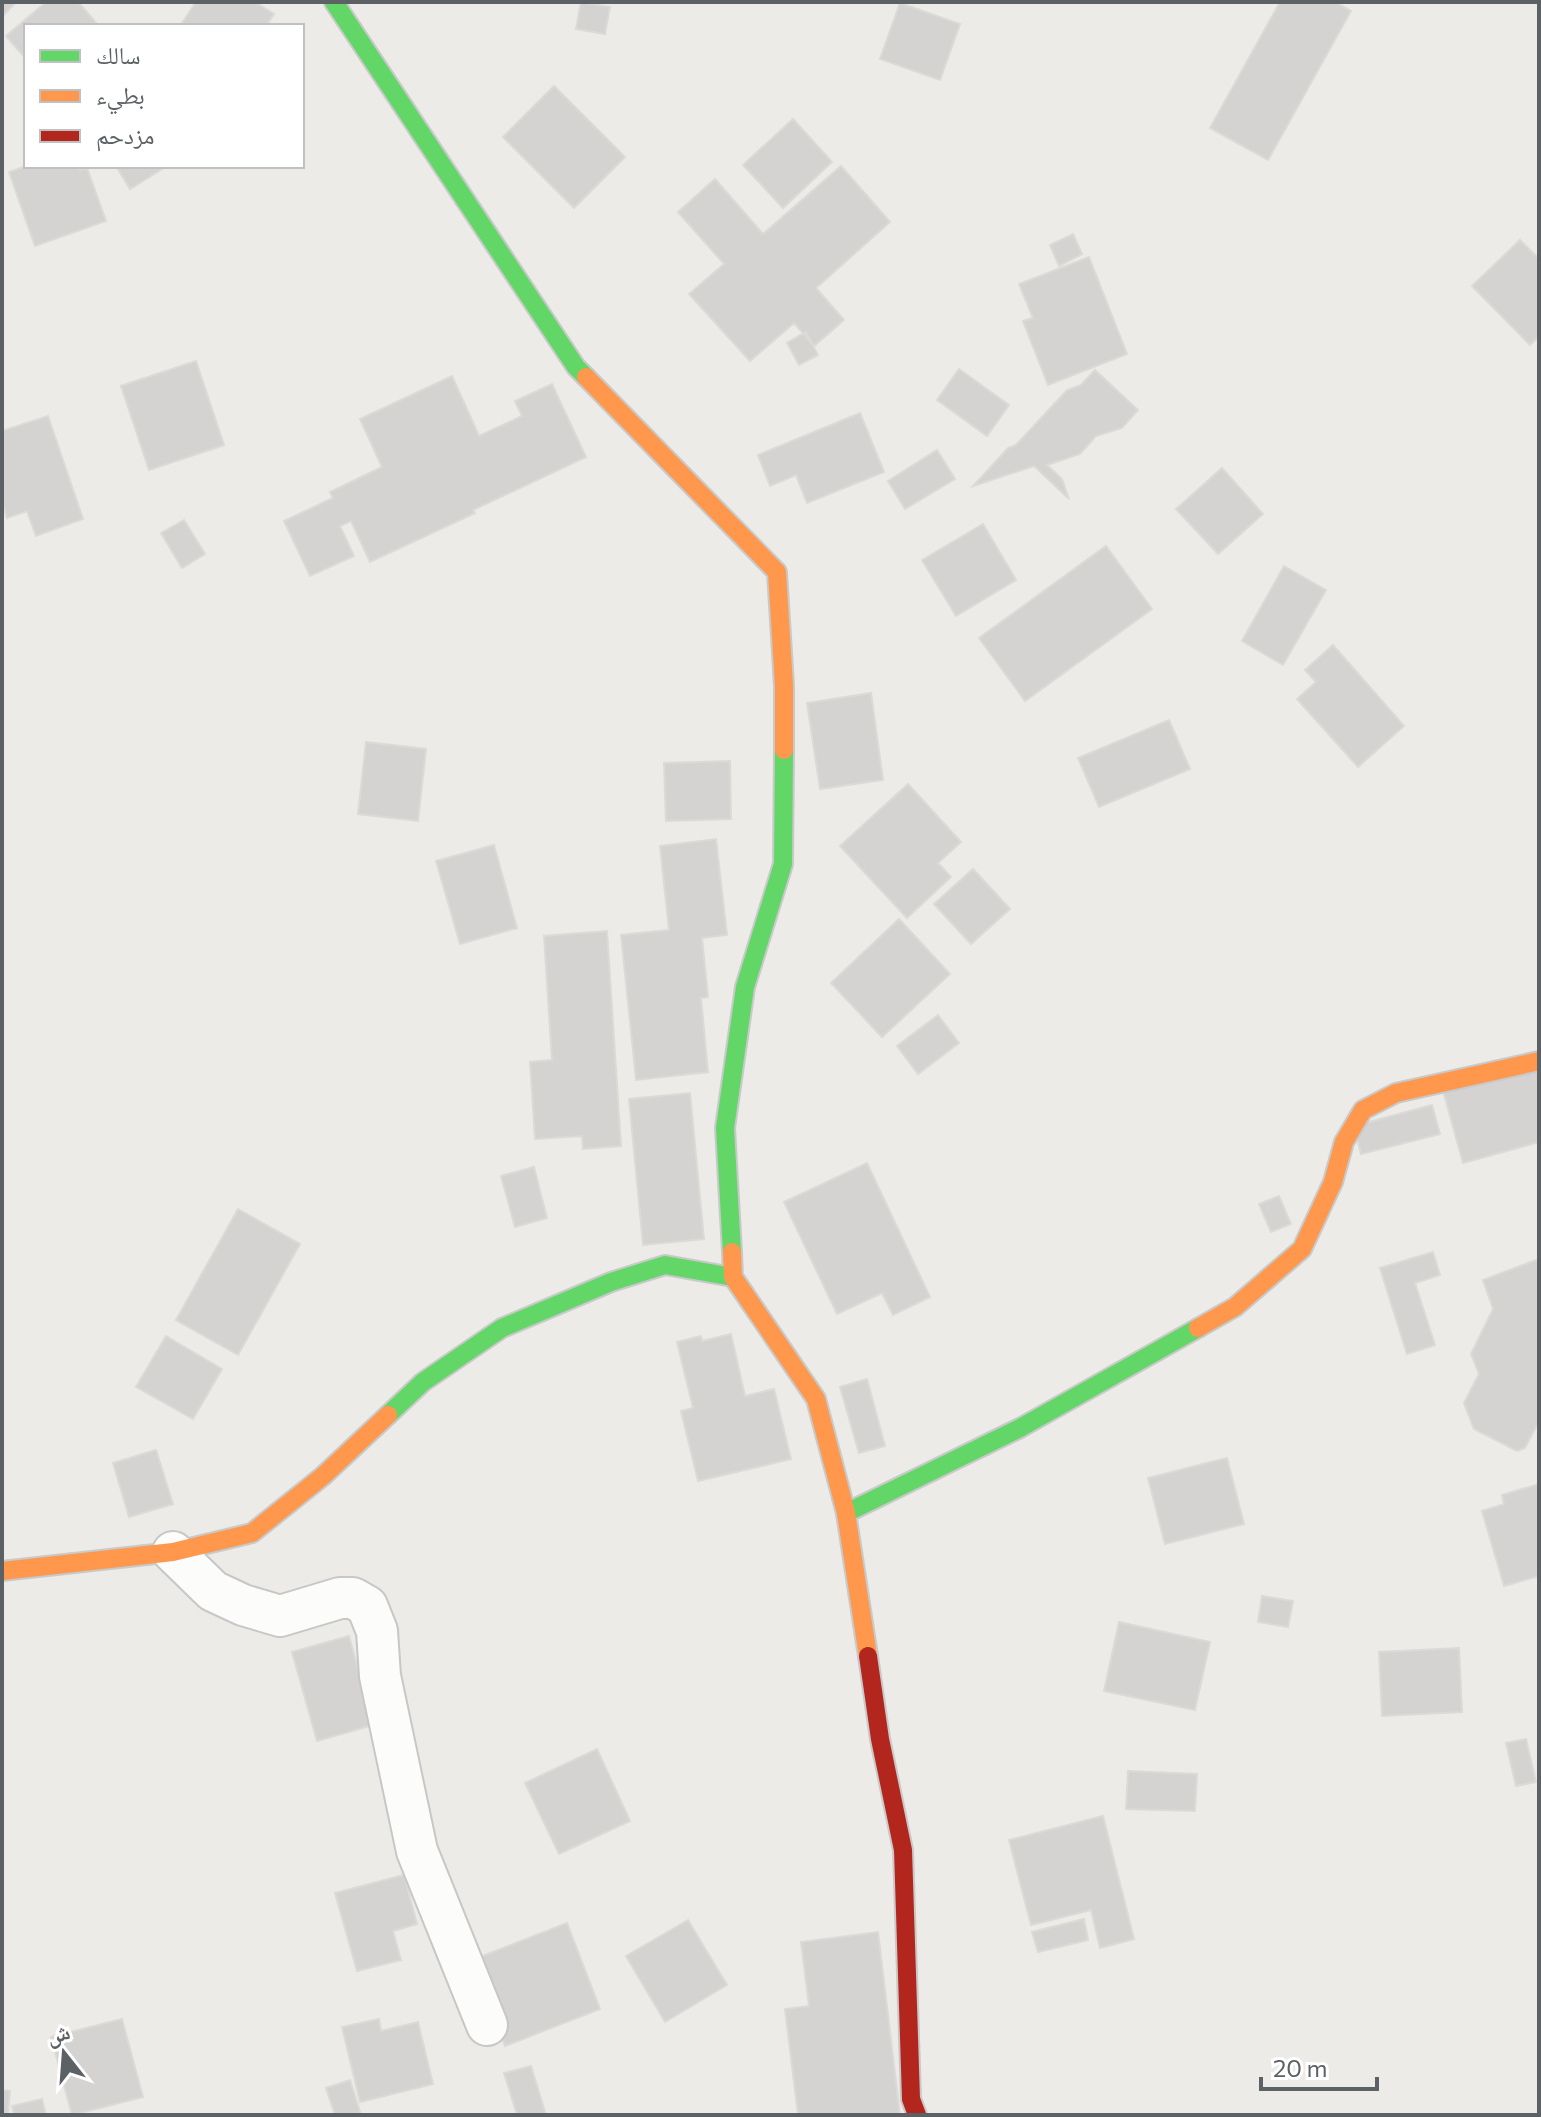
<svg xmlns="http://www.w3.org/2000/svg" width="1541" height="2117" font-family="Commissioner,'Noto Naskh Arabic',sans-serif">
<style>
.building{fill:#d4d3d1;stroke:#dcdad6;stroke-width:2}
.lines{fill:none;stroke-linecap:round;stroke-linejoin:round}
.street-casing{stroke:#c7c7c8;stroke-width:44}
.fast-casing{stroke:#c8c9c9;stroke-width:22}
.slow-casing{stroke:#c8c9c9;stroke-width:22}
.jam-casing{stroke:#c8c9c9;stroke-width:22}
.street{stroke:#fcfcfb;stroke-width:40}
.fast{stroke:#63d668;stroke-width:18}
.slow{stroke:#ff974d;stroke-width:18}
.jam{stroke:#b3261e;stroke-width:18}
</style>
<rect width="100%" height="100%" fill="#ecebe7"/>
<!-- building -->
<path class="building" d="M2,2H16L2,17Z
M46,2H78L99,26H26V59L6,36Z
M196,2H255L274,14L266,26H180Z
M581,2L610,7L605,34L576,29Z
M1280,2H1335L1351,11L1268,160L1210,128Z
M900,3L960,24L940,80L880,59Z
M554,86L625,157L574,208L503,137Z
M793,119L832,162L783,208L743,165Z
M26,166H79L80,170L87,168L106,221L35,246L9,172Z
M116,166H167L130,189Z
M841,166L890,222L816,288L844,320L814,346L794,323L750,361L689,294L724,264L678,212L715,179L763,234Z
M1073,234L1082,254L1059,266L1050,245Z
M1520,240L1539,259V336L1530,345L1472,286Z
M1089,257L1127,354L1048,385L1023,321L1033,318L1019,284Z
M806,332L818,355L799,365L787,343Z
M196,361L224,445L149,470L121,386Z
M959,369L1009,405L987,436L937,400Z
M1095,370L1138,410L1122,428L1096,436L1080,454L1047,465L1062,479L1069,499L1034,466L973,486L1008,448L1016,445L1067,390L1081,385Z
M452,376L479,436L522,416L515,401L552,384L586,457L473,510L475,513L370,562L351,521L340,526L354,556L310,576L284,521L333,498L330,492L382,467L360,419Z
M860,413L884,472L807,503L796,475L770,486L758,455Z
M48,416L83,519L36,536L27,511L7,518L2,502V431Z
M937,450L955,479L905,509L888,481Z
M1222,468L1263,514L1218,554L1176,509Z
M184,520L205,554L182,568L161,533Z
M983,524L1016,580L956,616L922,560Z
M1106,546L1152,609L1025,701L979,638Z
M1284,566L1326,590L1283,665L1242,641Z
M1333,645L1404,726L1358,767L1297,699L1316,682L1305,670Z
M871,693L883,780L820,789L807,703Z
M1169,720L1190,769L1099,807L1078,758Z
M366,742L426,749L418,821L358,814Z
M730,761L731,819L666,821L664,763Z
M908,784L961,842L938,863L951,877L907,918L840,846Z
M716,839L727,935L702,938L708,997L701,998L708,1072L636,1080L621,935L669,930L660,846Z
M494,845L517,928L460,944L436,861Z
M973,869L1010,909L971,944L934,904Z
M899,919L950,974L882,1037L831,983Z
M607,931L621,1146L583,1149L582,1136L535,1139L530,1062L552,1060L544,936Z
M938,1015L959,1043L918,1074L897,1046Z
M1539,1059V1142L1463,1163L1442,1087Z
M690,1093L704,1239L643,1245L629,1099Z
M1432,1105L1440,1134L1361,1154L1354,1126Z
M867,1163L930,1297L893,1315L882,1293L837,1314L784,1202Z
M534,1167L547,1218L515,1227L501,1176Z
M1279,1196L1291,1224L1271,1232L1259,1204Z
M238,1209L300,1244L238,1355L176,1320Z
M1433,1252L1440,1275L1415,1283L1435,1345L1407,1354L1380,1268Z
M1539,1259V1421L1525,1448L1517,1451L1474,1429L1464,1403L1479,1374L1471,1354L1493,1309L1483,1280Z
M731,1334L745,1396L774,1389L791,1459L698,1481L681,1411L693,1408L677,1342L701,1336L702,1341Z
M166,1336L222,1369L193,1419L136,1387Z
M867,1379L885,1446L859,1453L840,1387Z
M156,1450L173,1504L129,1517L113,1463Z
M1227,1458L1244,1524L1165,1544L1148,1478Z
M1539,1484V1576L1504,1586L1482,1511L1504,1504L1502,1495Z
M1262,1596L1293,1601L1288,1627L1258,1622Z
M1119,1622L1210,1642L1195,1710L1104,1691Z
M349,1636L373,1725L317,1741L292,1652Z
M1459,1648L1462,1712L1382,1716L1379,1652Z
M1526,1739L1536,1782L1516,1786L1506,1743Z
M597,1749L630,1821L559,1854L525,1783Z
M1128,1771L1197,1774L1195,1811L1126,1809Z
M1103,1816L1134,1939L1100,1948L1091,1910L1031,1925L1009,1840Z
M404,1875L417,1924L393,1931L401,1960L357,1971L335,1893Z
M1084,1919L1088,1940L1038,1952L1032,1932Z
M688,1920L727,1985L665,2022L626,1956Z
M567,1923L600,2009L505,2046L472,1960Z
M878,1932L900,2115H798L785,2009L809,2006L801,1942Z
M122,2019L143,2097L72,2115L51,2037Z
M379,2019L381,2031L418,2022L433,2084L360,2102L342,2027Z
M531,2066L546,2115H517L504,2073Z
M350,2080L361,2115H335L326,2088Z
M2,2090L10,2091L8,2115H2Z
M42,2099L46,2115H14L12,2106Z"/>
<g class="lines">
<defs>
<path id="street" d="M173,1552L213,1591L243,1605L280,1616L340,1598H353L367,1606L377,1631L380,1676L417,1851L487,2025"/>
<path id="fast" d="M334,2L576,367L586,377
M732,1252L725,1128L745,987L783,864L784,750
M388,1415L423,1382L502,1328L611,1282L665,1265L733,1277
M846,1513L1020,1428L1198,1328"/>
<path id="slow" d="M586,377L777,572L784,686V750
M732,1252L733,1277L816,1399L846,1513L868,1656
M1198,1328L1235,1307L1302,1249L1333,1182L1344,1142L1363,1110L1396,1093L1539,1061
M2,1571L173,1552L252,1533L323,1476L388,1415"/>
<path id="jam" d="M868,1656L880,1739L903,1850L911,2099L917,2115"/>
</defs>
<!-- street casing -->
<use href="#street" class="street-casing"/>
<!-- fast casing -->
<use href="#fast" class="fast-casing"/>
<!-- slow casing -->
<use href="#slow" class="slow-casing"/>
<!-- jam casing -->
<use href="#jam" class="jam-casing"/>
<!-- street -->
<use href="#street" class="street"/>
<!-- fast -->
<use href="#fast" class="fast"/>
<!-- slow -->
<use href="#slow" class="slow"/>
<!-- jam -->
<use href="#jam" class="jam"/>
</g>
<!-- border -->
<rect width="1541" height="2117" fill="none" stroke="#5c6165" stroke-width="8"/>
<!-- legend -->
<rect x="24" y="24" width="280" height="144" fill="#ffffff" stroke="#bec0c1" stroke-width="2"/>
<rect x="40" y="50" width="40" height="12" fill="#63d668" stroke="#bec0c1" stroke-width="2"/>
<text x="96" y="64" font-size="24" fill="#5c6165">سالك</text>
<rect x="40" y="90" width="40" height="12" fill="#ff974d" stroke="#bec0c1" stroke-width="2"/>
<text x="96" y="104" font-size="24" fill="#5c6165">بطيء</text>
<rect x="40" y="130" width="40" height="12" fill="#b3261e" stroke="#bec0c1" stroke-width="2"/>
<text x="96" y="144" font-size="24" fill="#5c6165">مزدحم</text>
<!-- north arrow -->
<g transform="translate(64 2053) rotate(343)" stroke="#ffffff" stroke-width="6" paint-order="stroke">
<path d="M0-6L14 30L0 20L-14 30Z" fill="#5c6165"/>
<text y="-12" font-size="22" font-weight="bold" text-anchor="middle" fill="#5c6165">ش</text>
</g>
<!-- scale -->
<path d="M1261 2077v12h116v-12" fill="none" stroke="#5c6165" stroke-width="4"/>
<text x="1273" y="2077" font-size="24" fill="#5c6165" stroke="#ffffff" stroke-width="6" paint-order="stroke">20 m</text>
</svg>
